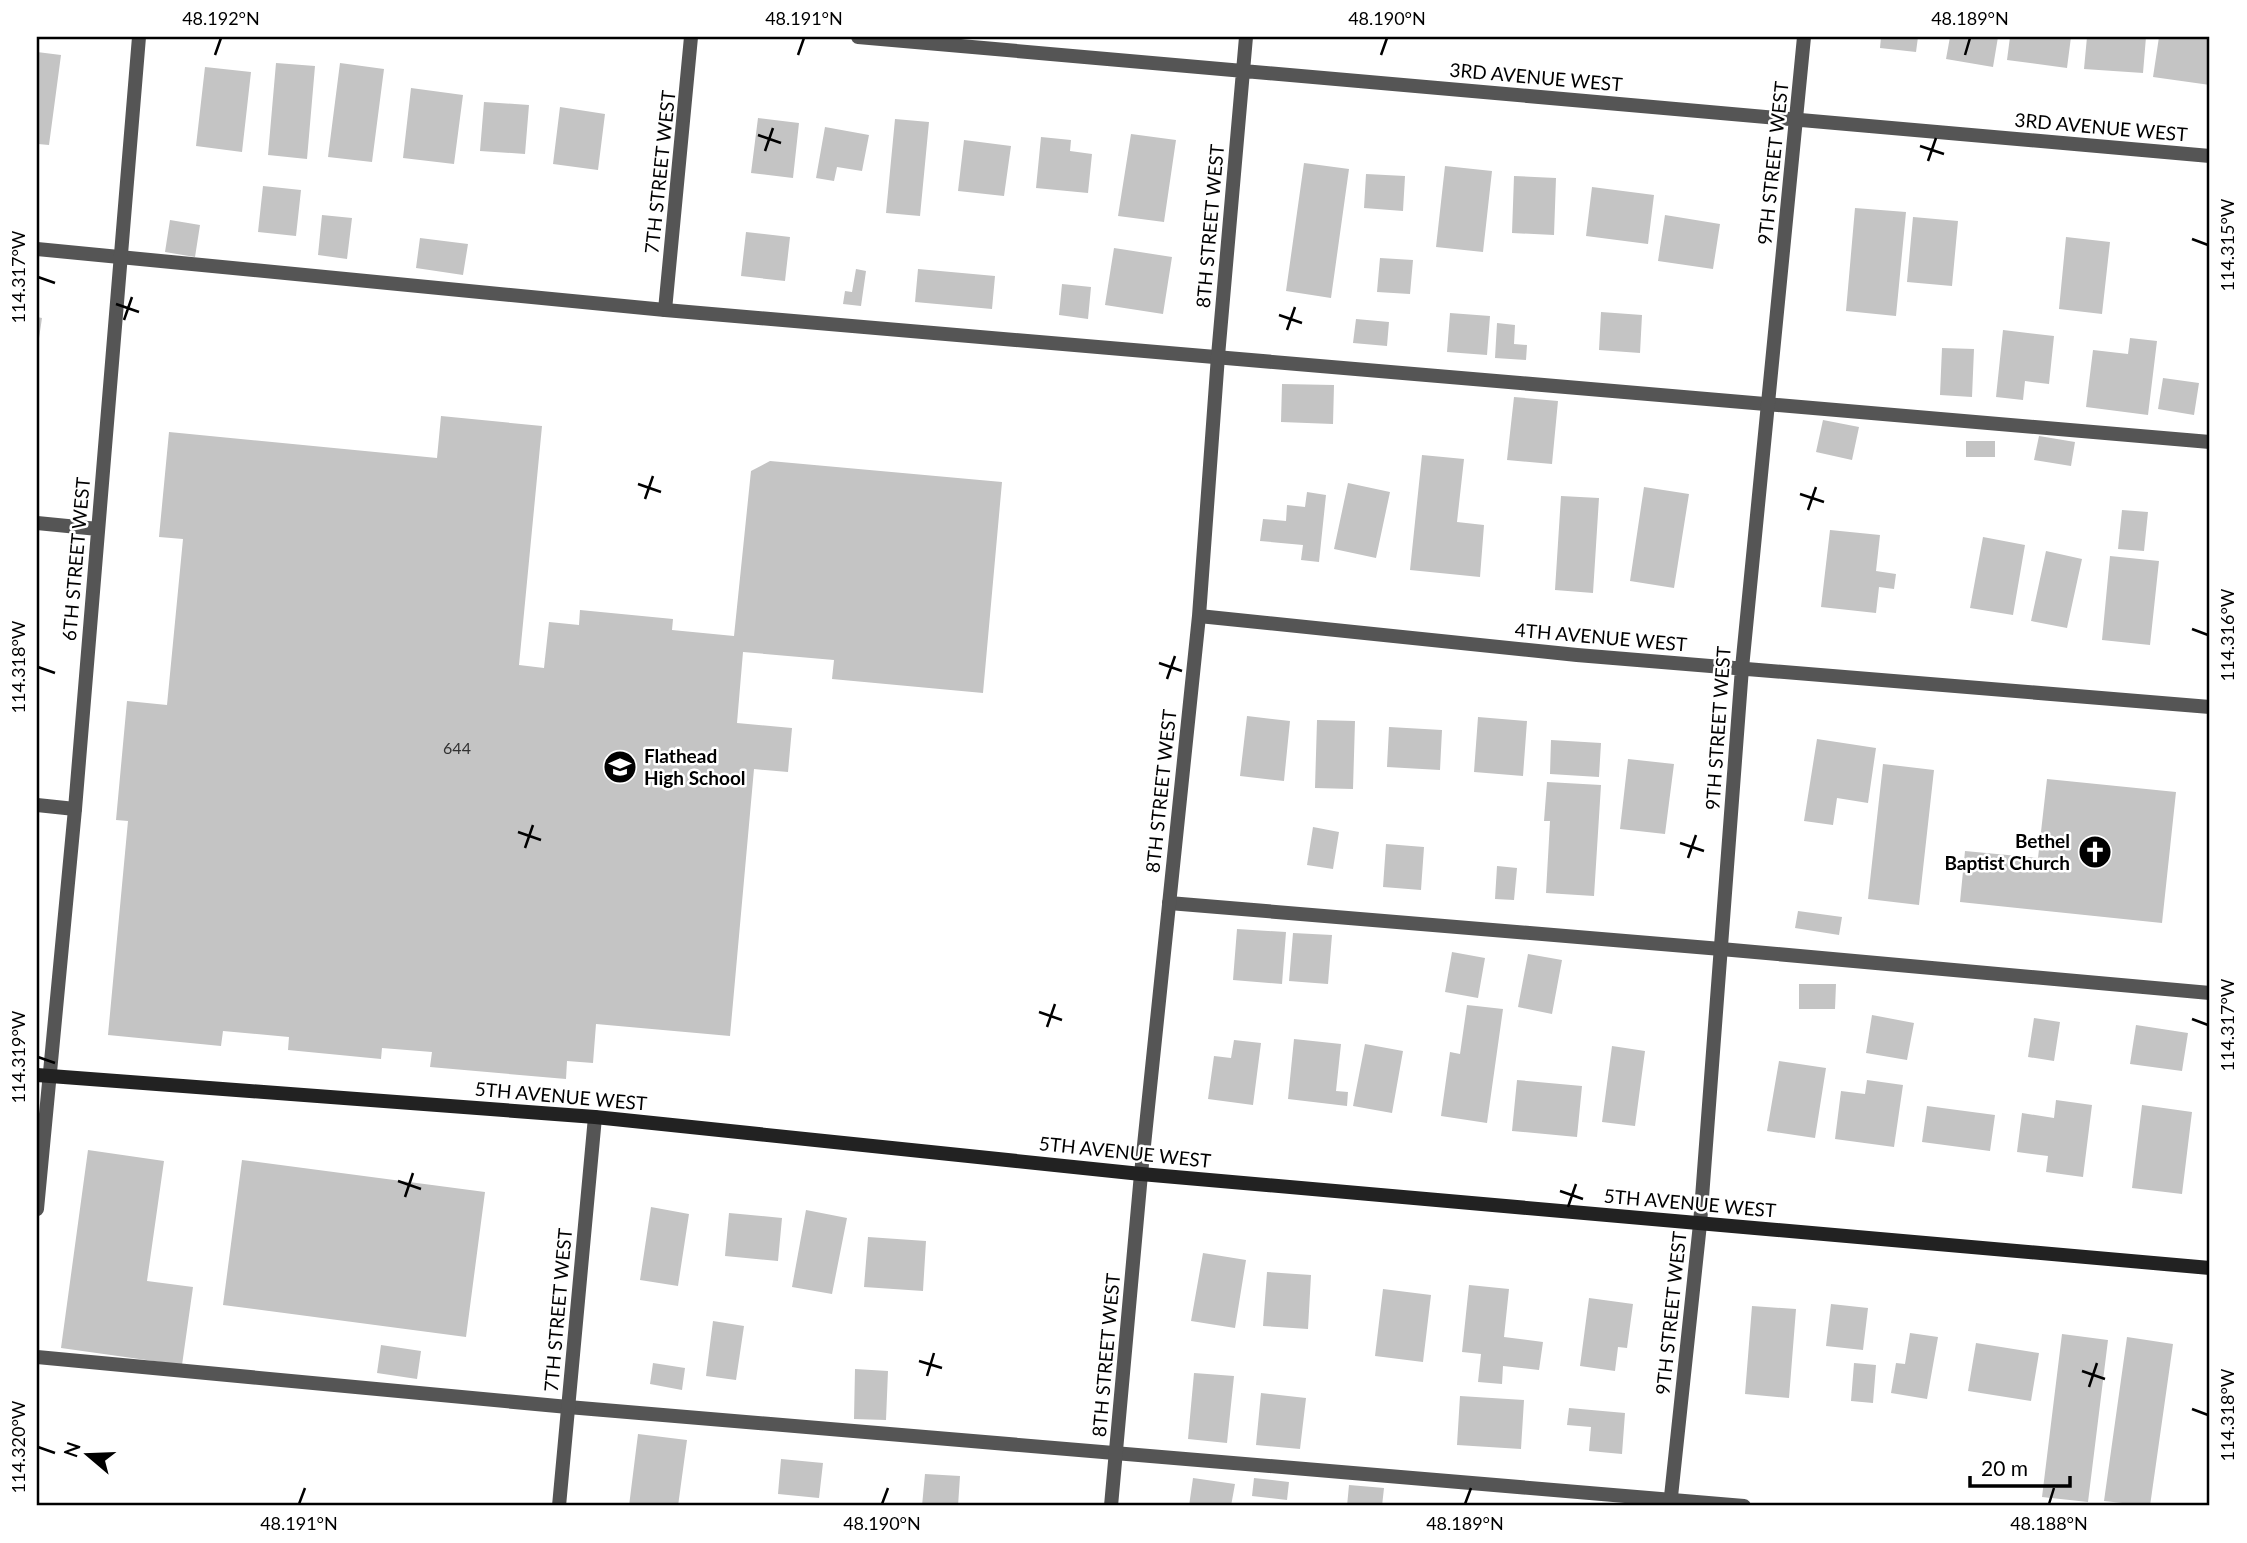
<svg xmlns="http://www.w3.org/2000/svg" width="2247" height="1543" viewBox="0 0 2247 1543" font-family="Lato,sans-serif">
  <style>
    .building { fill: #c4c4c4 }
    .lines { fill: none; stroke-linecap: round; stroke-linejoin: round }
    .lane { stroke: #555; stroke-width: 14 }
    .street { stroke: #555; stroke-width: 14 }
    .secondary { stroke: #222; stroke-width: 14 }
    .ticks { fill: none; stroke: #000; stroke-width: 2.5 }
    .labels { text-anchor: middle; stroke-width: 5; stroke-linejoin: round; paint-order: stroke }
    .number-label { font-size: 16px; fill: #313131 }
    .street-label { font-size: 19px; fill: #000; stroke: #fff }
    .poi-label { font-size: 19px; font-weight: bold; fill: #000; stroke: #fff; text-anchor: start }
    .neatline { fill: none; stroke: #000; stroke-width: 2.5 }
    .ticks-label { font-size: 18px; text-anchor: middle; fill: #000 }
  </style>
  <rect width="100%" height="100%" fill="#fff"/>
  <path class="building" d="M1881,37h37l-2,15 -36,-4z
    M1950,37h48l-5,30 -47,-8z
    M2010,37h61l-4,31 -60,-8z
    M2087,37h59l-3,36 -59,-4z
    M2159,37h51v48l-57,-8z
    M37,52l24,3 -12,90 -11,-1 1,-14 -2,-1z
    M276,63l39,3 -8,93 -39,-4z
    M340,63l44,6 -12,93 -44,-5z
    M205,67l46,5 -9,80 -46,-6z
    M411,88l52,7 -9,69 -51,-6z
    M484,102l45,3 -4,49 -45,-3z
    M560,107l45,7 -7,56 -45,-6z
    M758,118l41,5 -6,55 -42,-5z
    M895,119l34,3 -9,94 -34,-3z
    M825,127l44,8 -7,36 -25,-4 -3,14 -18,-3z
    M1131,134l45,6 -12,82 -46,-6z
    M1041,137l30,3 -1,11 22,3 -4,39 -52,-5z
    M964,140l47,6 -7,50 -46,-5z
    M1304,163l45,6 -18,129 -45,-7z
    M1445,166l47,5 -9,81 -47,-5z
    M1366,174l39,2 -2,35 -39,-3z
    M1514,176l42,2 -2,57 -42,-2z
    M263,186l38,4 -5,46 -38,-4z
    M1592,187l62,8 -6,49 -62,-8z
    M1855,208l51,4 -10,104 -50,-5z
    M322,215l30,3 -5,41 -29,-4z
    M1665,215l55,9 -7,45 -55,-8z
    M1913,217l45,4 -6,65 -45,-4z
    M170,220l30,5 -5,32 -30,-5z
    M746,232l44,5 -5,44 -44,-5z
    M2066,237l44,5 -8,72 -43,-5z
    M420,238l48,6 -5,31 -47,-7z
    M1114,248l58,9 -9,57 -58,-9z
    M1380,258l33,2 -3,34 -33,-2z
    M856,269l10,2 -5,35 -18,-2 2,-13 7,1z
    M918,269l77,7 -3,33 -77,-7z
    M1062,284l29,3 -3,32 -29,-4z
    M1601,312l41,3 -2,38 -41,-3z
    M1450,313l40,3 -3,39 -40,-3z
    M37,317l5,1 -4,27h-1z
    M1356,319l33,3 -2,24 -34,-3z
    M1497,323l18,2 -1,19 13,1 -1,15 -31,-2z
    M2003,330l51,6 -5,48 -24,-3 -2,19 -27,-3z
    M2130,338l27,3 -9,74 -62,-8 7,-57 35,4z
    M1942,348l32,1 -2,48 -32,-2z
    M2163,378l36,5 -5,32 -36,-6z
    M1282,384l52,1 -1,39 -52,-2z
    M1514,397l44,4 -6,63 -45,-4z
    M441,416l101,10 -23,239 25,3 5,-46 30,3 1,-15 93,9 -1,11 62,6 17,-165 19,-10 232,21 -19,211 -151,-14 2,-19 -91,-8 -6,71 55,5 -4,44 -34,-3 -24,267 -134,-12 -3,39 -26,-2 -1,18 -136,-12 2,-15 -50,-4 -1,11 -93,-9 1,-13 -66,-6 -2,15 -113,-11 20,-214 -12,-1 11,-119 40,4 16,-166 -24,-2 10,-105 268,26z
    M1823,420l36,7 -7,33 -36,-8z
    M2039,436l36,6 -4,24 -37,-6z
    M1966,441h29v16h-29z
    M1422,455l42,4 -7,63 27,3 -4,52 -70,-7z
    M1348,483l42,9 -14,66 -42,-9z
    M1644,487l45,7 -15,94 -44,-7z
    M1307,492l19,3 -7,67 -18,-2 2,-15 -43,-4 3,-22 23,2 1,-16 18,2z
    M1561,496l38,2 -6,95 -38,-3z
    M2122,510l26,2 -4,39 -26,-2z
    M1830,530l50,5 -4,36 20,3 -2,15 -15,-2 -3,26 -55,-6z
    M1983,537l42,8 -12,70 -43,-7z
    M2046,551l36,8 -15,69 -36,-7z
    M2110,556l49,5 -9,84 -48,-5z
    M1247,716l43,5 -6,60 -44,-5z
    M1478,717l49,4 -4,55 -49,-4z
    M1317,720l38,1 -2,68 -38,-1z
    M1389,727l53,3 -2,40 -53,-3z
    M1817,739l59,9 -8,55 -31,-5 -4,27 -29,-4z
    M1551,740l50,3 -2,34 -49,-3z
    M1628,759l46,5 -9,70 -45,-5z
    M1883,764l51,6 -15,135 -51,-6z
    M2047,779l129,13 -14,131 -202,-21 5,-51 73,7z
    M1547,782l54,3 -7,111 -48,-3 4,-72h-6z
    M1313,827l26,5 -6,37 -26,-4z
    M1386,844l38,3 -3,43 -38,-3z
    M1497,866l20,2 -3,32 -19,-1z
    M1798,911l44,6 -3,18 -44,-7z
    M1237,929l49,3 -4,52 -49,-4z
    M1293,933l39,2 -4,49 -39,-3z
    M1452,952l33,6 -7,40 -33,-6z
    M1528,954l34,6 -10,54 -34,-7z
    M1799,984h37l-1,25h-36z
    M1467,1005l36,4 -16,114 -46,-7 9,-64 10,2z
    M1872,1015l42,8 -7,37 -41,-7z
    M2034,1018l26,4 -6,39 -26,-4z
    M2136,1025l52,8 -6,38 -52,-7z
    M1294,1039l47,5 -5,47 12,1 -1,14 -59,-7z
    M1234,1040l27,3 -8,62 -45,-6 6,-43 17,2z
    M1365,1044l38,7 -11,62 -39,-7z
    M1612,1046l33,5 -10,75 -33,-4z
    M1779,1061l47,7 -11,70 -48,-7z
    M1517,1080l65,6 -5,51 -65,-6z
    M1867,1080l36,5 -9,62 -59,-8 6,-48 24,3z
    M2056,1100l36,5 -9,72 -37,-5 2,-16 -31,-4 5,-39 32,5z
    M2142,1105l50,7 -10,82 -50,-6z
    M1927,1106l68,9 -5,36 -68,-9z
    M88,1150l76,11 -17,120 46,6 -11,78 -121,-17z
    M242,1160l243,32 -19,145 -243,-32z
    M651,1207l38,7 -11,72 -38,-6z
    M806,1210l41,8 -15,76 -40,-7z
    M729,1213l53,5 -4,43 -53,-5z
    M868,1237l58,4 -3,50 -59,-4z
    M1203,1253l43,7 -11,68 -44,-7z
    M1267,1272l44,3 -3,54 -45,-3z
    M1469,1285l40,4 -5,48 39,5 -4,28 -36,-4 -1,18 -24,-2 3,-28 -19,-2z
    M1383,1289l48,6 -8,67 -48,-6z
    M1589,1298l44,6 -6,44 -9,-1 -3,24 -35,-5z
    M1831,1304l37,4 -5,42 -37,-4z
    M1752,1306l44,3 -7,89 -44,-4z
    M713,1321l31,5 -8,54 -30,-4z
    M1910,1333l28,4 -11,62 -36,-6 5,-30 9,1z
    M2062,1334l46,6 -20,162 -46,-5z
    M2127,1337l46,7 -23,162 -46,-5z
    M1976,1343l63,10 -8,48 -63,-10z
    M381,1345l40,6 -4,28 -40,-6z
    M653,1363l32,5 -3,22 -32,-6z
    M1854,1363l22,2 -3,38 -22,-2z
    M855,1369l33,2 -2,49 -32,-1z
    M1194,1373l40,3 -7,67 -39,-4z
    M1261,1393l45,5 -6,51 -44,-4z
    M1460,1396l64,4 -3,49 -64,-4z
    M1569,1408l56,5 -3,41 -33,-3 2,-24 -24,-2z
    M638,1434l49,6 -9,66h-49z
    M781,1459l42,4 -4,35 -41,-4z
    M925,1474l35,2 -2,30h-36z
    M1193,1478l42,6 -4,22h-42z
    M1254,1478l35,4 -2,18 -35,-4z
    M1349,1485l35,3 -2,18h-35z"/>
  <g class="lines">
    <path class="lane" d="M37,249l628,61 1545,132
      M37,805l38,4
      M1169,903l552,46 489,44
      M37,1357l531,50 1176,99"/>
    <path class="street" d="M858,37l1352,119
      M665,310l26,-273
      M37,523l61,6
      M1199,616l378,39 633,52
      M37,1209l38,-400 64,-772
      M559,1506l36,-389
      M1111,1506l30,-332 58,-558 19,-260 28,-319
      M1670,1506l30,-282 42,-556 62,-631"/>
    <path class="secondary" d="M37,1075l558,42 546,57 1069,94"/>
  </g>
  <path class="ticks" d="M215,55l6,-17M798,55l6,-17M1381,55l6,-17M1965,55l5,-17M758,135l23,8M1920,146l24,8M765,151l8,-23M1928,161l8,-23M2192,239l16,6M38,277l17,6M116,304l23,8M1279,315l23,8M124,320l8,-23M1287,330l8,-23M638,484l23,8M1800,494l24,8M645,499l8,-23M1808,510l8,-23M2192,629l16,6M1159,663l23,8M38,667l17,6M1167,679l8,-23M518,832l23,8M1680,843l24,8M525,848l8,-23M1688,858l8,-23M1039,1012l23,8M2192,1019l16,6M1047,1027l8,-23M38,1057l17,6M398,1181l23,8M1560,1191l23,8M405,1197l8,-24M1568,1207l8,-23M919,1361l23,7M2082,1371l23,8M927,1376l7,-23M2089,1387l8,-24M2192,1409l16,6M38,1447l17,6M299,1504l6,-16M882,1504l6,-16M1465,1504l6,-16M2049,1504l5,-16"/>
  <defs>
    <symbol id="school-disc" viewBox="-11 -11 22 22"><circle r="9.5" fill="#000" stroke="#fff"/><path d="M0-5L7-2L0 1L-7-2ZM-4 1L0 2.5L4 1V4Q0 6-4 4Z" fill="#fff"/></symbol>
    <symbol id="church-disc" viewBox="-11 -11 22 22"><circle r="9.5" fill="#000" stroke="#fff"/><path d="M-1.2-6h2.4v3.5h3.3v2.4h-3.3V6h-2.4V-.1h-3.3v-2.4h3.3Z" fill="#fff"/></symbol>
  </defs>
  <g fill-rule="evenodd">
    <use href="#school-disc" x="601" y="748" width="38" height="38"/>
    <use href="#church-disc" x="2076" y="833" width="38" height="38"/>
  </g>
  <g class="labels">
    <g class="number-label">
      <text x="457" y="754">644</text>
    </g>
    <g class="street-label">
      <text transform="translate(1536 77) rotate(5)" y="7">3RD AVENUE WEST</text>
      <text transform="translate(2101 127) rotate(5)" y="7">3RD AVENUE WEST</text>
      <text transform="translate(1773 163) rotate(-84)" y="7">9TH STREET WEST</text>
      <text transform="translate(660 172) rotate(-84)" y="7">7TH STREET WEST</text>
      <text transform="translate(1210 226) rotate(-85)" y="7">8TH STREET WEST</text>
      <text transform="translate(76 559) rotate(-85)" y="7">6TH STREET WEST</text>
      <text transform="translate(1601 637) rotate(5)" y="7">4TH AVENUE WEST</text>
      <text transform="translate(1718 728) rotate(-86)" y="7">9TH STREET WEST</text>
      <text transform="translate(1161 791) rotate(-84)" y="7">8TH STREET WEST</text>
      <text transform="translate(561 1096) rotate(5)" y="7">5TH AVENUE WEST</text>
      <text transform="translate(1125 1152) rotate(6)" y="7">5TH AVENUE WEST</text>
      <text transform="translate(1690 1203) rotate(5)" y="7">5TH AVENUE WEST</text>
      <text transform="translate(558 1310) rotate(-85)" y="7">7TH STREET WEST</text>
      <text transform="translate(1671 1313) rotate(-84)" y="7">9TH STREET WEST</text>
      <text transform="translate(1106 1355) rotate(-85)" y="7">8TH STREET WEST</text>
    </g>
    <g class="poi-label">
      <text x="644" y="763">Flathead<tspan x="644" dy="22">High School</tspan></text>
      <text x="2070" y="848" text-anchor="end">Bethel<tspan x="2070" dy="22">Baptist Church</tspan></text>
    </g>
  </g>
  <rect width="2247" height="1543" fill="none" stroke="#ffffff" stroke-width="77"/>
  <g transform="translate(88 1455) rotate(289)" stroke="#ffffff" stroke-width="5" paint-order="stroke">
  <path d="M0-5L12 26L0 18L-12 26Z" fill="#000000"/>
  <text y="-10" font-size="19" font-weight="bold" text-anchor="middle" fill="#000000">N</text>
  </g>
  <path d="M1970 1476v10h100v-10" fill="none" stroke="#000000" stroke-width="3.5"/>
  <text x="1981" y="1476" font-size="21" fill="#000000" stroke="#ffffff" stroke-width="5" paint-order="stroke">20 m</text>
  <rect x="38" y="38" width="2170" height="1466" class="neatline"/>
  <g class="ticks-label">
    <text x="221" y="25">48.192°N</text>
    <text x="804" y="25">48.191°N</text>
    <text x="1387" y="25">48.190°N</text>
    <text x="1970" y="25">48.189°N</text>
    <text transform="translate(2228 245) rotate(-90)" y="6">114.315°W</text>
    <text transform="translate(19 277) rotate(-90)" y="6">114.317°W</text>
    <text transform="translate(2228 635) rotate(-90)" y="6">114.316°W</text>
    <text transform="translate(19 667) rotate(-90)" y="6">114.318°W</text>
    <text transform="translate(2228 1025) rotate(-90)" y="6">114.317°W</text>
    <text transform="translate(19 1057) rotate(-90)" y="6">114.319°W</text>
    <text transform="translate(2228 1415) rotate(-90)" y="6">114.318°W</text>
    <text transform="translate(19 1447) rotate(-90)" y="6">114.320°W</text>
    <text x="299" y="1530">48.191°N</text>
    <text x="882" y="1530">48.190°N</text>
    <text x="1465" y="1530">48.189°N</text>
    <text x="2049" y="1530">48.188°N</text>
  </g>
</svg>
